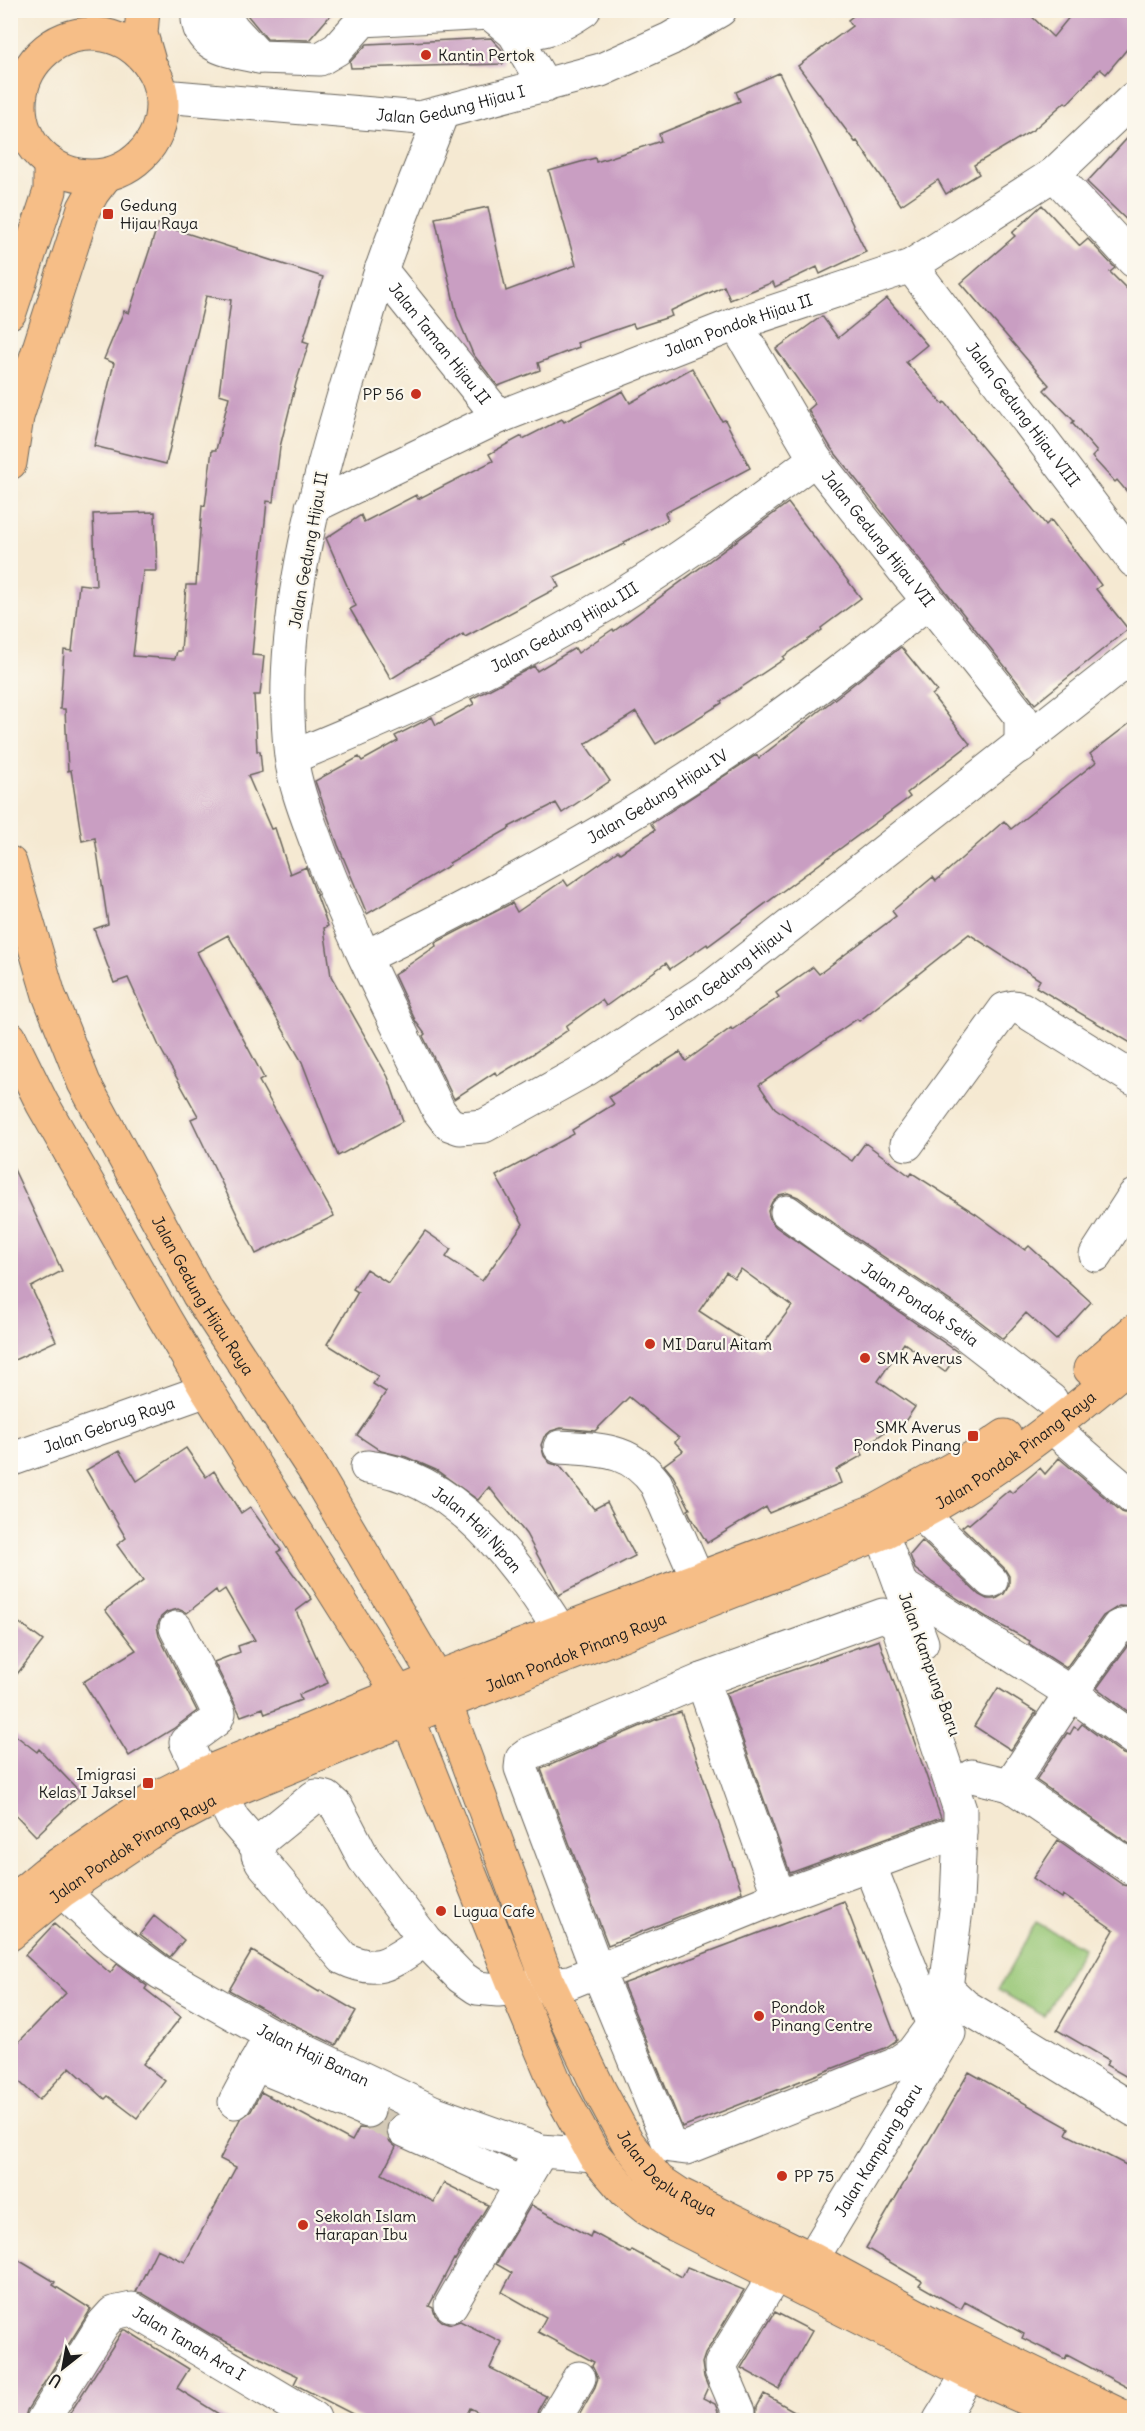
<svg xmlns="http://www.w3.org/2000/svg" width="1145" height="2431" viewBox="0 0 1145 2431" font-family="Delius,sans-serif">
  <style>
    .green { fill: #96c675; stroke: #597148; stroke-width: 1.5 }
    .building { fill: #c99ec2; fill-rule: evenodd }
    .lines { fill: none; stroke-linecap: round; stroke-linejoin: round }
    .minor-tunnel { stroke: #d4cab7; stroke-width: 33; stroke-dasharray: 33 16; stroke-linecap: butt }
    .minor-casing { stroke: #68645c; stroke-width: 35 }
    .major-casing { stroke: #68645c; stroke-width: 35 }
    .minor { stroke: #fff; stroke-width: 33 }
    .major { stroke: #f6be87; stroke-width: 33 }
    .poi-dot { fill: #c8321e; stroke: #fbf7ec; stroke-width: 2 }
    .labels { text-anchor: middle; stroke-width: 4.5; stroke-linejoin: round; paint-order: stroke }
    .poi-label { font-size: 16px; fill: #1c1c1c; stroke: #fbf7ec; text-anchor: start }
    .street-label { font-size: 16px; fill: #1c1c1c; stroke: #fbf7ec }
  </style>
  <rect width="100%" height="100%" fill="#fbf7ec"/>
  <filter id="ink" filterUnits="userSpaceOnUse"><feTurbulence type="fractalNoise" baseFrequency=".0167" numOctaves="2"/><feDisplacementMap in="SourceGraphic" scale="12" xChannelSelector="R" yChannelSelector="G"/><feConvolveMatrix kernelMatrix="1 2 1 2 8 2 1 2 1" color-interpolation-filters="sRGB"/></filter>
  <filter id="wash" filterUnits="userSpaceOnUse"><feTurbulence type="fractalNoise" baseFrequency=".008" numOctaves="4" result="noise"/><feDisplacementMap in="SourceGraphic" scale="24" xChannelSelector="R" yChannelSelector="G"/><feGaussianBlur stdDeviation="1.35" result="paint"/><feColorMatrix in="noise" values="0 0 0 0 0 0 0 0 0 0 0 0 0 0 0 0 0 1.4 0 .05"/><feComposite in="paint" operator="in"/></filter>
  <g filter="url(#wash)">
    <rect width="100%" height="100%" fill="#f5e9d2"/>
    <path class="green" d="M1036,1922l47,26 -39,68 -46,-26z"/>
    <g id="blocks">
      <path class="building" d="M243,10h92l-26,30 -42,-1z
        M861,10h164l28,27 22,-27h59v31l-28,33 -6,-5 -33,35 -2,-2 -32,28 -59,35 5,9 -33,20 -8,-14 -37,25 -44,-64 -2,1 -57,-76 54,-40 -4,-6z
        M491,38l12,13v13l-152,4 -1,-6 17,-18z
        M779,73l87,179 -46,22 -3,-7 -42,20 -2,-5 -43,18 -6,-14 -54,25 2,5 -37,12 -2,-4 -56,19 2,4 -41,16 2,7 -42,16 -25,-32 -16,-38 -22,-98 53,-11 18,84 70,-26 -27,-94 46,-13 1,4 65,-21 -2,-7 81,-33 -4,-9z
        M1134,131v96l-47,-45z
        M1042,205l38,41 8,-7 27,29 -5,4 24,24v204l-17,-20 -2,2 -23,-25 5,-5 -25,-29 2,-2 -30,-31 5,-5 -88,-102 54,-47 -3,-3z
        M158,224l165,53 -20,64 6,2 -13,40 -16,64 -7,55 -6,-1 -15,154 12,1 -4,39h-6l3,56h3l2,21 -14,4 23,53 4,-1 15,46 16,-7 22,59 -4,2 7,48 57,101 15,44 -65,35 -36,-94 -74,-127 -31,17 67,126 -5,3 75,135 -78,38 -65,-135 7,-3 -39,-70 -31,-68 -14,5 -20,-54 14,-5 -13,-86 -13,3 -11,-71 -3,1 -3,-62h-5l4,-59 8,1 7,-67 17,2 -3,-72 62,-2 2,59h-14l-10,85 42,3 2,-8h4l5,-66h10l6,-80 3,1 7,-56h4l13,-53 -10,-3 12,-94 -25,-4 -40,168 -72,-18 20,-83 -10,-4 20,-48 5,2z
        M887,298l40,47 -21,17 37,42 2,-2 101,123 5,-5 50,65 -5,4 32,40 -93,75 -204,-256 -23,-38 7,-6 -39,-55 46,-33 16,22z
        M692,368l30,53 3,-1 25,48 -85,45 3,7 -44,22 1,2 -71,33 5,10 -94,50 -2,-3 -72,45 -41,-70 6,-3 -30,-68 35,-23 3,7 52,-27 2,4 75,-38 -4,-7 33,-18 1,3 39,-20 2,3 59,-31 7,12z
        M788,503l73,95 -40,30 1,2 -39,27 1,2 -63,42 1,2 -66,41 -20,-32 -51,32 25,37 -48,32 -6,-10 -47,24 1,1 -61,35 1,2 -83,49 -29,-69 -23,-64 44,-24 3,4 36,-20 -3,-5 37,-19 4,8 38,-21 -3,-5 63,-33 3,5 38,-23 3,5 35,-24 1,2z
        M901,647l36,44 -5,4 38,49 -63,49 3,4 -202,149 -1,-2 -37,25 -4,-6 -60,43 -4,-6 -36,26 2,4 -37,25 -34,21 -2,-4 -41,27 -31,-63 2,-2 -9,-12 -22,-47 42,-29 -1,-3 77,-40 5,9 47,-32 4,6 50,-35 2,2 35,-23 -4,-6 9,-6 96,-63 3,3z
        M1134,720v325l-98,-58 4,-7 -71,-46 -110,87 -2,-2 -98,66 16,23 77,53 13,-18 45,33 2,-3 64,41 49,36 4,-4 62,56 -35,38 -30,-27 -23,26 -30,-23 -124,-82 -51,-37 -10,-4 -9,2 -7,7 -4,9 2,9 6,7 183,126 -14,19 -41,-29 -26,38 37,26 -16,23 -6,-4 -33,24 3,5 -27,15 5,13 -72,30 -3,-6 -59,36 -17,-28 -2,-5 2,-1 -17,-33 -9,-11 19,-14 -8,-9 4,-4 -50,-41 -34,34 -34,-3 -10,3 -7,6 -3,8 3,11 6,7 10,3 34,43 13,-7 28,54 -76,39 -33,-61 -37,-47 -11,13 -42,-30 -30,-13 -25,-6 -24,-16 29,-43 -13,-8 5,-8 -51,-32 31,-52 -5,-3 13,-20 22,14 37,-52 26,18 -5,8 36,24 41,-57 -27,-48 78,-42 -2,-4 42,-26 -5,-7 71,-45 6,9 45,-33 1,2 47,-33 -3,-4 37,-26 6,7 77,-58 -4,-5 41,-34 3,4 68,-60 7,8 85,-67 -6,-8zM741,1269l51,37 -33,44 -60,-39 27,-39 8,6z
        M10,1161l52,110 -31,16 25,54 -46,21z
        M186,1448l20,29 8,-6 27,42 9,-6 31,43 -4,2 35,47 -16,12 32,72 -29,12 2,5 -36,14 -2,-6 -22,8 -27,-54 26,-10 -2,-6 17,-6 -30,-51 -7,5 -2,-4 -29,23 -9,-4 -11,3 -6,5 -4,9 2,10 38,75 -24,18 -44,27 -46,-74 53,-32 -31,-40 38,-29 -26,-36 9,-7 -40,-68 33,-19 18,30z
        M1059,1458l63,54 12,4v91l-15,-1 -16,10 -37,52 -37,-24 1,-3 -39,-21 -58,-37 -18,-14 -5,-14 12,-14 57,54 8,4h9l8,-5 5,-9v-9l-5,-8 -42,-41 5,-4 2,1 40,-34 3,3 28,-25 5,6z
        M10,1616l33,25 -33,42z
        M879,1640l62,178 -151,55 -64,-180z
        M1128,1645h6v71l-37,-28z
        M998,1688l38,24 -25,38 -37,-24z
        M681,1712l61,180 -134,53 -67,-176 114,-49z
        M1082,1724l41,30 11,3v90l-98,-67 31,-47 3,1 4,-7 4,2z
        M10,1731l27,21 2,-3 42,44 -45,43 -26,-27z
        M1058,1840l65,45 11,2v194l-28,-16 3,-5 -52,-30 57,-100 -51,-35 -1,3 -29,-20z
        M844,1901l53,139 -12,8 -203,79 -59,-143z
        M154,1916l30,24 -14,17 -30,-23z
        M54,1924l56,49 7,-9 30,22 -2,3 36,28 -38,47 22,17 -28,37 -29,-22 -3,3 -35,-32 -31,33 -29,-27v-22l56,-58 -41,-38z
        M252,1951l67,41 1,-2 36,21 -20,34 -56,-27 -51,-28z
        M969,2072l100,56 -3,6 68,35v222l-67,-36 -2,4 -43,-21 2,-4 -59,-32 -4,7 -42,-24 3,-4 -56,-33z
        M261,2092l91,49 7,-13 12,1 12,-7 4,2 -2,8 3,8 8,7 -14,27 52,28 10,-19 44,22 -33,55 -1,-1 -25,47 4,2 2,7 7,6 9,3 9,-3 42,21 -12,26 56,28 -8,14 -3,11h-40l-25,-13 -6,13h-98l-72,-37 4,-8 -88,-42 -68,-41 -6,-1 21,-43 28,13 51,-95 -16,-8 20,-40 11,-8z
        M531,2205l59,32 2,-5 38,21 2,-3 50,27 5,-10 57,23 -39,64 -3,9 2,14 4,10 -5,11 12,6 3,7 -2,10h-140l19,-34 3,-9 -6,-12 2,-4 -56,-30 8,-15 -44,-25 10,-19 -16,-9z
        M10,2255l45,27 -2,3 38,24 -64,101 -3,11h-14z
        M775,2312l37,19 -33,58 -38,-21z
        M123,2330h3l63,39 -12,19 53,33h-165z
        M764,2394l48,27h-56l1,-14z"/>
    </g>
  </g>
  <g filter="url(#ink)">
    <use href="#blocks" fill-opacity="0" stroke="#68645c" stroke-width="1.5"/>
    <g class="lines">
      <path class="minor-tunnel" d="M368,2111l36,19"/>
      <defs>
        <g id="minor">
          <path d="M198,10c-3,39 32,40 61,47"/>
          <path d="M221,10l12,19 26,28 61,2 17,-10 26,-29 127,-7"/>
          <path d="M486,10l28,23 31,53"/>
          <path d="M514,33c30,0 45,-6 70,-23"/>
          <path id="s1" d="M163,96l257,22 181,-48 69,-31 50,-29"/>
          <path id="s2" d="M442,113c-20,53 -43,105 -61,158 -14,42 -25,84 -38,127 -33,111 -66,241 -52,358 4,33 18,65 29,96 34,89 78,174 119,259l10,13 11,4 24,-2 103,-57 126,-83 421,-331"/>
          <path d="M1054,174l80,87"/>
          <path id="s3" d="M911,266l223,295"/>
          <path id="s4" d="M381,270l118,147"/>
          <path id="s5" d="M736,324l79,135 206,258v29"/>
          <path id="s6" d="M312,507l187,-90 237,-93 175,-58 143,-92 80,-76"/>
          <path id="s7" d="M292,757c107,-43 211,-91 310,-150 75,-44 144,-96 213,-148"/>
          <path id="s8" d="M365,957c134,-65 264,-136 386,-221 61,-42 119,-88 177,-134"/>
          <path d="M907,1144l98,-135 9,-2 8,2 112,70"/>
          <path id="s9" d="M787,1212l51,37 125,83 88,68"/>
          <path d="M1096,1255l38,-59"/>
          <path d="M1053,1428l81,70"/>
          <path d="M560,1447c41,3 70,1 96,37l42,96"/>
          <path id="s10" d="M10,1460l197,-70"/>
          <path id="s11" d="M367,1467c87,9 151,96 193,164"/>
          <path d="M874,1512l48,131"/>
          <path d="M922,1515l69,66"/>
          <path d="M901,1585l170,108 63,46"/>
          <path d="M883,1615l14,8 63,187v21l-3,71 -11,86 -5,20 -8,17 -21,28 -18,12 -208,83 -16,-2 -72,-174 -77,-204 1,-9 8,-6 172,-73z"/>
          <path d="M176,1628l43,85 -3,7 -30,22 15,33"/>
          <path d="M702,1680l77,217"/>
          <path d="M972,1776l38,9 61,-92 47,-66 8,-3 8,3"/>
          <path d="M1010,1785l124,84"/>
          <path d="M221,1795l12,24 25,29"/>
          <path d="M869,1864l64,161"/>
          <path id="s12" d="M62,1891l52,48 47,34 110,62 162,77 108,39 53,4"/>
          <path d="M425,1940c-32,20 -44,37 -82,18l-81,-96 -4,-7 2,-14 53,-43 3,-2 11,2 10,9 27,52 61,81 36,37 16,11 21,2 72,-8 209,-85 181,-66"/>
          <path d="M946,1988l19,18 169,104"/>
          <path d="M255,2064l113,47"/>
          <path d="M235,2102l31,-58"/>
          <path d="M404,2130l119,54"/>
          <path d="M451,2305l90,-154"/>
          <path id="s13" d="M43,2420l60,-96 10,-11 19,-4 182,109"/>
          <path d="M554,2420l25,-42"/>
          <path id="s14" d="M735,2420l4,-8 -18,-42v-6l53,-87 38,-18 137,-226"/>
          <path d="M940,2420l29,-47"/>
        </g>
        <g id="major">
          <path d="M143,10l-2,24 9,31"/>
          <circle cx="91" cy="105" r="71"/>
          <path d="M10,312l40,-121v-28"/>
          <path d="M10,463l7,-46 67,-209 9,-16 13,-17"/>
          <path id="s15" d="M10,863l39,132 35,88 114,211 114,173 124,211 113,306 51,107 28,52 30,37 21,14 133,65 122,66 196,95"/>
          <path d="M10,1038l32,65 123,216 42,71 191,303 117,294 43,102 36,66 31,36 21,17 30,17 293,148 106,47"/>
          <path d="M1090,1369l44,-38"/>
          <path d="M10,1903l36,-30 108,-74 47,-24 235,-97 438,-166 100,-55 31,-21"/>
          <path id="s16" d="M10,1934l52,-43 85,-57 74,-39 224,-92 437,-170c98,-46 170,-104 252,-172"/>
        </g>
      </defs>
      <use href="#minor" class="minor-casing"/>
      <use href="#major" class="major-casing"/>
      <use href="#minor" class="minor"/>
      <use href="#major" class="major"/>
    </g>
  </g>
  <g class="poi-dot">
    <circle cx="426" cy="55" r="6"/>
    <rect x="102" y="208" width="12" height="12" rx="3"/>
    <circle cx="416" cy="394" r="6"/>
    <circle cx="650" cy="1344" r="6"/>
    <circle cx="865" cy="1358" r="6"/>
    <rect x="967" y="1430" width="12" height="12" rx="3"/>
    <rect x="142" y="1777" width="12" height="12" rx="3"/>
    <circle cx="441" cy="1911" r="6"/>
    <circle cx="759" cy="2016" r="6"/>
    <circle cx="782" cy="2176" r="6"/>
    <circle cx="303" cy="2225" r="6"/>
  </g>
  <g class="labels">
    <g class="poi-label">
      <text x="438" y="61">Kantin Pertok</text>
      <text x="120" y="211">Gedung<tspan x="120" dy="18">Hijau Raya</tspan></text>
      <text x="404" y="400" text-anchor="end">PP 56</text>
      <text x="662" y="1350">MI Darul Aitam</text>
      <text x="877" y="1364">SMK Averus</text>
      <text x="961" y="1433" text-anchor="end">SMK Averus<tspan x="961" dy="18">Pondok Pinang</tspan></text>
      <text x="136" y="1780" text-anchor="end">Imigrasi<tspan x="136" dy="18">Kelas I Jaksel</tspan></text>
      <text x="453" y="1917">Lugua Cafe</text>
      <text x="771" y="2013">Pondok<tspan x="771" dy="18">Pinang Centre</tspan></text>
      <text x="794" y="2182">PP 75</text>
      <text x="315" y="2222">Sekolah Islam<tspan x="315" dy="18">Harapan Ibu</tspan></text>
    </g>
    <g class="street-label">
      <text dy="6" stroke="none"><textPath href="#s1" startOffset="290">Jalan Gedung Hijau I</textPath></text>
      <text dy="6" stroke="none"><textPath href="#s6" startOffset="464">Jalan Pondok Hijau II</textPath></text>
      <text dy="6" stroke="none"><textPath href="#s4" startOffset="94">Jalan Taman Hijau II</textPath></text>
      <text dy="6" stroke="none"><textPath href="#s3" startOffset="186">Jalan Gedung Hijau VIII</textPath></text>
      <text dy="6" stroke="none"><textPath href="#s5" startOffset="258">Jalan Gedung Hijau VII</textPath></text>
      <text transform="translate(308 550) rotate(-80)" y="6">Jalan Gedung Hijau II</text>
      <text dy="6" stroke="none"><textPath href="#s7" startOffset="302">Jalan Gedung Hijau III</textPath></text>
      <text dy="6" stroke="none"><textPath href="#s8" startOffset="334">Jalan Gedung Hijau IV</textPath></text>
      <text dy="6" stroke="none"><textPath href="#s2" startOffset="1395">Jalan Gedung Hijau V</textPath></text>
      <text dy="6" stroke="none"><textPath href="#s15" startOffset="476">Jalan Gedung Hijau Raya</textPath></text>
      <text dy="6" stroke="none"><textPath href="#s9" startOffset="162">Jalan Pondok Setia</textPath></text>
      <text dy="6" stroke="none"><textPath href="#s10" startOffset="105">Jalan Gebrug Raya</textPath></text>
      <text dy="6" stroke="none"><textPath href="#s16" startOffset="1122">Jalan Pondok Pinang Raya</textPath></text>
      <text dy="6" stroke="none"><textPath href="#s11" startOffset="130">Jalan Haji Nipan</textPath></text>
      <text dy="6" stroke="none"><textPath href="#s16" startOffset="636">Jalan Pondok Pinang Raya</textPath></text>
      <text transform="translate(930 1664) rotate(70)" y="6">Jalan Kampung Baru</text>
      <text dy="6" stroke="none"><textPath href="#s16" startOffset="150">Jalan Pondok Pinang Raya</textPath></text>
      <text dy="6" stroke="none"><textPath href="#s12" startOffset="302">Jalan Haji Banan</textPath></text>
      <text dy="6" stroke="none"><textPath href="#s14" startOffset="332">Jalan Kampung Baru</textPath></text>
      <text dy="6" stroke="none"><textPath href="#s15" startOffset="1478">Jalan Deplu Raya</textPath></text>
      <text dy="6" stroke="none"><textPath href="#s13" startOffset="214">Jalan Tanah Ara I</textPath></text>
    </g>
  </g>
  <rect width="1145" height="2431" fill="none" stroke="#fbf7ec" stroke-width="36"/>
  <g transform="translate(63 2368) rotate(211)" stroke="#fbf7ec" stroke-width="4.5" paint-order="stroke">
  <path d="M0-4.5L10 22L0 15L-10 22Z" fill="#1c1c1c"/>
  <text y="-9" font-size="16" font-weight="bold" text-anchor="middle" fill="#1c1c1c">U</text>
  </g>
</svg>
